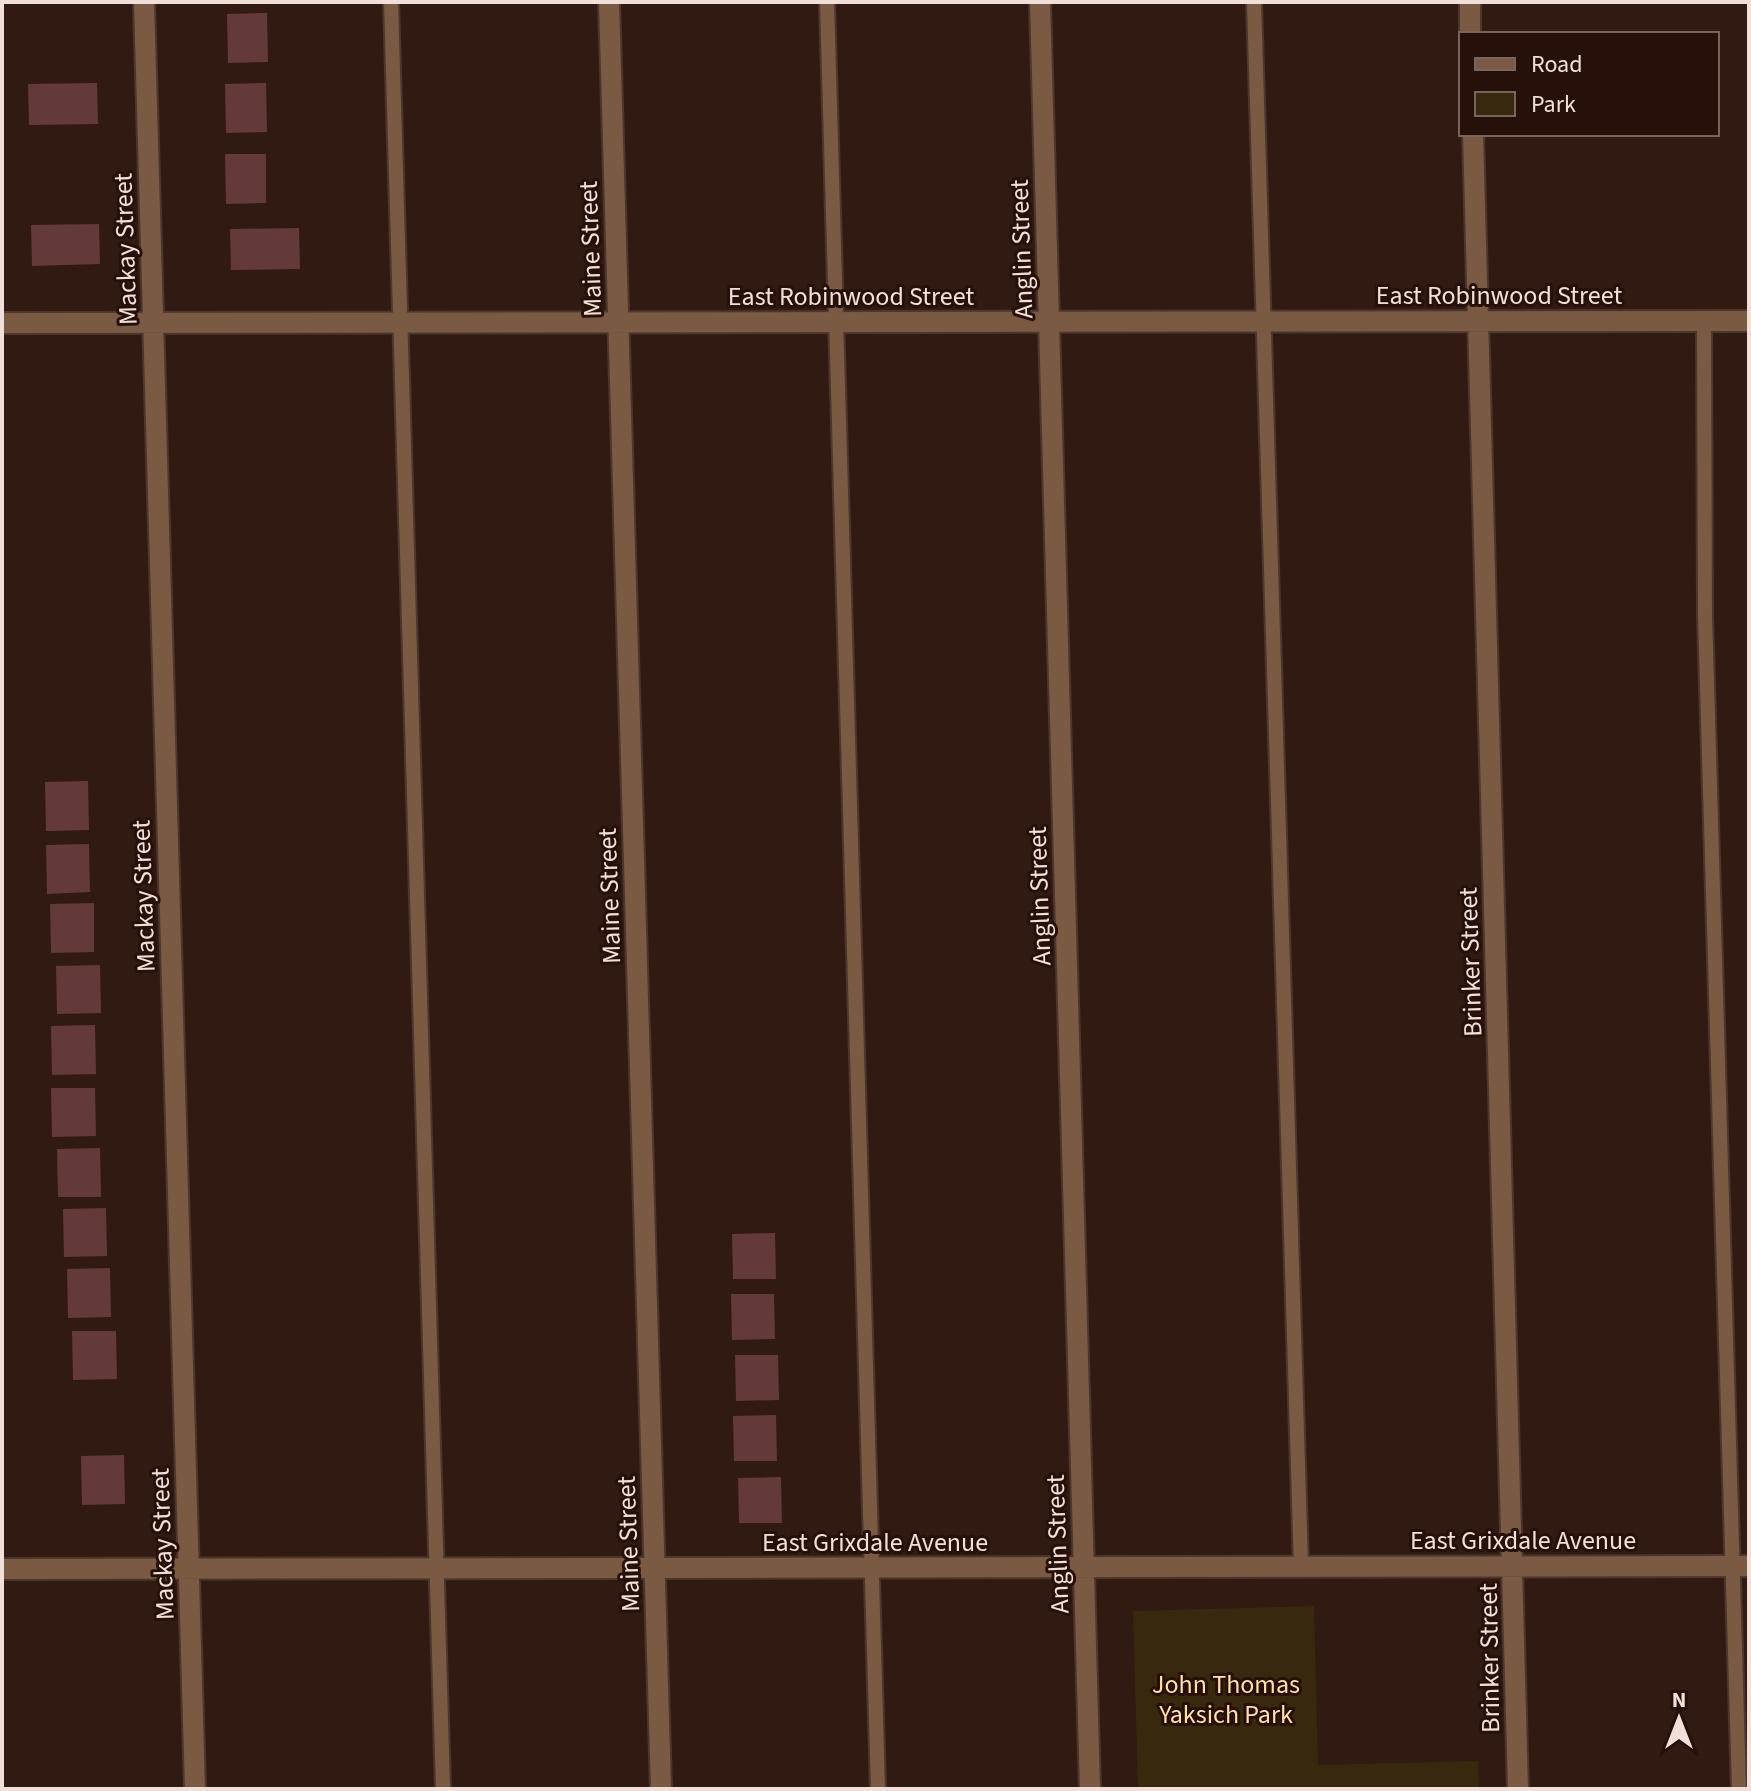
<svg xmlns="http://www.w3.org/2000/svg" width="1751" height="1791" viewBox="0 0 1751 1791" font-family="'Source Sans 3',sans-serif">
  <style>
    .green { fill: #38280d }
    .building { fill: #64393a }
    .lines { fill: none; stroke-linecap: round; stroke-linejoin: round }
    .lane-casing { stroke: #4c362e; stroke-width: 18 }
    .street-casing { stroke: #4c362e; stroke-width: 24 }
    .lane { stroke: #7a5a43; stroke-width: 14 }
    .street { stroke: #7a5a43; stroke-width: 20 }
    .labels { text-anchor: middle; stroke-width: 6; stroke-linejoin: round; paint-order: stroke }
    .street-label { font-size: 26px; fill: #f1e0da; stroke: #271009 }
    .park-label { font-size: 26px; fill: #ffdfae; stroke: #271009 }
  </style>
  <rect width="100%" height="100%" fill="#311a12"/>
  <path class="green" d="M1314,1606l4,159 160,-4 1,28h-341l-5,-178z"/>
  <path class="building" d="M267,13l1,49 -40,1 -1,-49z
    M97,83l1,41 -69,1 -1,-41z
    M266,83l1,49 -41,1 -1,-49z
    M225,154h41v49l-40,1z
    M99,224l1,40 -68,2 -1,-41z
    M299,228l1,41 -69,1 -1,-41z
    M88,781l1,49 -43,1 -1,-49z
    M89,844l1,48 -43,2 -1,-49z
    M94,903v49l-43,1 -1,-49z
    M100,965l1,48 -44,1 -1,-48z
    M95,1025l1,49 -44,1 -1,-49z
    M51,1088h44l1,48 -44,1z
    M100,1148l1,49h-43l-1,-48z
    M106,1208l1,48 -43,1 -1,-48z
    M775,1233l1,46h-43l-1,-45z
    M110,1268l1,49 -43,1 -1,-49z
    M731,1294h43l1,45 -43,1z
    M72,1331h44l1,48 -44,1z
    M735,1355h43l1,45 -43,1z
    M776,1415l1,46h-43l-1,-45z
    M124,1455l1,49 -43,1 -1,-49z
    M781,1477l1,46h-43l-1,-45z"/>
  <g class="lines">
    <defs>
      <path id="lane" d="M391,2l52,1787
        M827,2l51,1787
        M1254,2l47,1565
        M1704,321l1,294 34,1174"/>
      <path id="street" d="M144,2l51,1787
        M609,2l52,1787
        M1040,2l50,1787
        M1470,2v32
        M1473,134l45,1655
        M2,323l1747,-2
        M2,1569l1747,-3"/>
    </defs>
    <use href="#lane" class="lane-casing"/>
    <use href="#street" class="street-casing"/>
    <use href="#lane" class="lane"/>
    <use href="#street" class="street"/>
  </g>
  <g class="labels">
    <g class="street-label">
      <text transform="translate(125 249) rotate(-92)" y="9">Mackay Street</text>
      <text transform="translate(590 249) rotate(-92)" y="9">Maine Street</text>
      <text transform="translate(1021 249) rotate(-92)" y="9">Anglin Street</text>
      <text x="1499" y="304">East Robinwood Street</text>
      <text x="851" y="305">East Robinwood Street</text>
      <text transform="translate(143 896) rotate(-92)" y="9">Mackay Street</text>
      <text transform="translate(609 896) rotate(-92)" y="9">Maine Street</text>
      <text transform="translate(1039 896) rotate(-92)" y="9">Anglin Street</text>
      <text transform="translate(1470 962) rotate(-92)" y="9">Brinker Street</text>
      <text x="1523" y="1549">East Grixdale Avenue</text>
      <text x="875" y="1551">East Grixdale Avenue</text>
      <text transform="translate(162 1544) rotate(-92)" y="9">Mackay Street</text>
      <text transform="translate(628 1544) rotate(-92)" y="9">Maine Street</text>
      <text transform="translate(1057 1544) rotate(-92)" y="9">Anglin Street</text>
      <text transform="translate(1489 1658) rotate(-91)" y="9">Brinker Street</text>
    </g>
    <g class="park-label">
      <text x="1226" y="1693">John Thomas<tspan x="1226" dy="30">Yaksich Park</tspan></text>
    </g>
  </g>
  <rect width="1751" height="1791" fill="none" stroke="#f1e0da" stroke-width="8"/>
  <rect x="1459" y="32" width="260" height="104" fill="#271009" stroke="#78635d" stroke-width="2"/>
  <rect x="1475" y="58" width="40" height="12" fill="#7a5a43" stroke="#78635d" stroke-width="2"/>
  <text x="1531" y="72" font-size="24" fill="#f1e0da">Road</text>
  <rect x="1475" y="92" width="40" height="24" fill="#38280d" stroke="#78635d" stroke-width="2"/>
  <text x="1531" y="112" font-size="24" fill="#f1e0da">Park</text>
  <g transform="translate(1679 1719)" stroke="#271009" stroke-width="6" paint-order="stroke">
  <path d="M0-6L14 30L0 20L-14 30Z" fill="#f1e0da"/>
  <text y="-12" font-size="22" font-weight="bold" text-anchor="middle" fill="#f1e0da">N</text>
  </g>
</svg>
